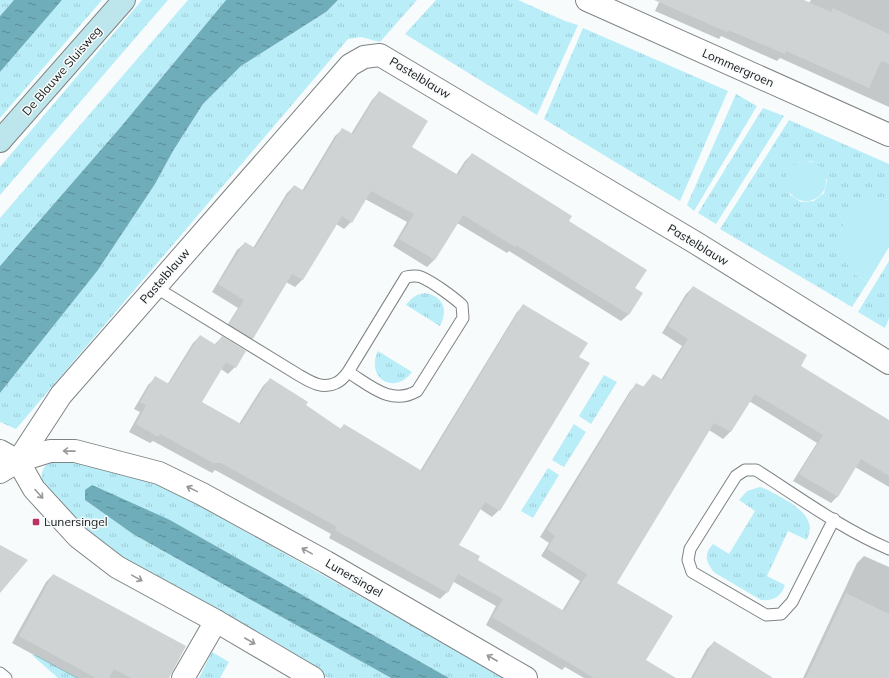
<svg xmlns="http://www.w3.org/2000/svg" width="889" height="678" viewBox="0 0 889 678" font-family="Mulish,sans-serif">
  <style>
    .grass { fill: url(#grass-tufts); fill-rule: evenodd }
    .park { fill: #b9edf8 }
    .water { fill: url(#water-ripples) }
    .shadow { fill: #0003 }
    .building { fill: #cfd3d4 }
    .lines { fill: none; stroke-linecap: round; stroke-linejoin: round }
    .service-casing { stroke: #7f8383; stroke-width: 13 }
    .minor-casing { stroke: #7f8383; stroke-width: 24 }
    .tertiary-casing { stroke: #7f8383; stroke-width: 24 }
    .secondary-casing { stroke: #7f8383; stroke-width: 24 }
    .service { stroke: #fff; stroke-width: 11 }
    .minor { stroke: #fff; stroke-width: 22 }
    .tertiary { stroke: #fff; stroke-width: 22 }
    .secondary { stroke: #bde6ec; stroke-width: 22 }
    .oneway { stroke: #979898 }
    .poi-dot { fill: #bd3167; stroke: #f7fbfc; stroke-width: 1.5 }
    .labels { text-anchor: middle; stroke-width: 3; stroke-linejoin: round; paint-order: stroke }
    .street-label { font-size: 12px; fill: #181919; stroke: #f7fbfc }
    .poi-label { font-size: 12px; fill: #181919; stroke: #f7fbfc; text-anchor: start }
  </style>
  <defs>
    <pattern id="grass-tufts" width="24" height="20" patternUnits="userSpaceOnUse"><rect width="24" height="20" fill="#b9edf8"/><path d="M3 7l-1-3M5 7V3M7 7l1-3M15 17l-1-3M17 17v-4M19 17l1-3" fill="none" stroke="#9ecbd4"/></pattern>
    <pattern id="water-ripples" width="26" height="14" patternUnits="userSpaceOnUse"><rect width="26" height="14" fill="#6fadba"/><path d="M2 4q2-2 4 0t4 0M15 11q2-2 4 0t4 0" fill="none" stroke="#5a8c96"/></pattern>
  </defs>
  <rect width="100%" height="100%" fill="#f7fbfc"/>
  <path class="grass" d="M0,0h14l-14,16z
    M62,0h40l-102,118v-46z
    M142,0h26l-168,195v-28z
    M188,0h38l-107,129 -119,137v-48z
    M338,0h79l-37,42 -19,-5 -13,2 -332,390 -16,-7v-29l98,-123 57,-86 18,-33 30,-47 38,-38 85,-54z
    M436,0h82l47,21 13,4 -41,90 -132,-81z
    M583,28l145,63 -48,110 -136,-82z
    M736,94l21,12 -63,105 -7,-6z
    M763,108l21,8 -68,108 -18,-11z
    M789,120l100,44v36l-4,-1 -35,15 -5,6 -5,14 14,40 14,8 -16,25 -132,-78zM812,161l15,19 -3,13 -10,8 -13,1 -11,-7 -1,-25 10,-8z
    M889,261v57l-4,10 -27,-16z
    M426,293c18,4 22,17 14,33l-34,-21c6,-8 10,-11 20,-12z
    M378,351l34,21c-18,24 -47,6 -34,-21z
    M604,375l13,7 -26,42 -12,-8z
    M574,424l12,8 -22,35 -12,-7z
    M66,457l83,23 37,18 319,180h-56l-279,-158 -85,-20 48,34 258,144h-63l-117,-66 -115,-70 -53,-56c-5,-20 5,-25 23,-29z
    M548,468l11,7 -26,43 -12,-7z
    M760,487l6,2c14,8 43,20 44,39 0,3 -2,8 -3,12l-19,-9 -21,45 18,9c-4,12 -12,16 -24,15l-46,-27c-9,-10 -12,-19 -2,-29l16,10 26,-43 -16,-11 8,-9z
    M212,652l17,10 -9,16h-21z
    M32,655h4l42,23h-20z"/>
  <path class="park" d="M786 181a20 20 0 1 1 40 0a20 20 0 1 1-40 0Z
    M885,199l4,1v47l-21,35 -14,-8 -12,-17 -2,-23 5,-14 5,-6 9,-8 10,-5z"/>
  <path class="water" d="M14,0h48l-62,72v-56z
    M226,0h112l-12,12 -85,54 -38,38 -30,47 -18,33 -57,86 -98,123v-127l119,-137z
    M92,485l78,35 279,158h-58l-258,-144 -48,-34v-10z"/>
  <path class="shadow" d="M660,0h141l8,3 2,-3h78v107l-109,-49 -3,3 -56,-25 -2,3 -64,-28z
    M379,92l32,55 45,28 9,-14 7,-7 96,67 66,68 -5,25 -8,7 -112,-70 -2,2 -50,-30 -23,37 -7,7 -34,-21 14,-24 -42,-23 -14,23 -7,7 -8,-5 -34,56 -7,7 -9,-5 -34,56 -7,7 -22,-13 15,-24 -26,-16 25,-42 8,-7 8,5 34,-55 7,-7 8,5 33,-55 8,-7 8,5 21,-34z
    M693,287l106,79 90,56v65l-34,-20 -17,29 -7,7 -38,-22 24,-38 -68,-42 -19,31 -7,7 -14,-9 -93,153 28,78 30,17h-90l-19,-11 -3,3 -76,-45 10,-19 -44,-25 -5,11 -7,7 -111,-61 2,-4 -116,-64 -3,3 -59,-32 -3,2 -21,-11 11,-20 -6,-3 14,-24 7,-7 12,7 26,-42 7,-7 14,9 8,-8 13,30 -7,7 -7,-5 -21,33 39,22 24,-38 7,-7 34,27 36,23 4,-4 76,46 97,-159 7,-7 54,52 -79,153 -7,7 -12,-8 -23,36 20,15 85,51 18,-30 -39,-25 8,-13 -9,-6 90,-146 7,-7 6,3 10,-12 8,5 21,-34 -20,-13 24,-39z
    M864,556l25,11v111h-86l54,-115z
    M53,575l115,103h-92l-64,-35 34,-61z
    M714,642l58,36h-81l16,-29z"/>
  <path class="building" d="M654,0h150l27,12 2,-4 56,26v30l-8,-3 -12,27 -83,-37 -1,3 -57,-24 -1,2z
    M379,91l49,30 -16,26 46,28 14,-22 100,63 -3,5 78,49 -12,18 8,5 -14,22 -113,-70 -1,2 -52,-32 -28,45 -36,-21 15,-25 -43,-23 -19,32 -10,-7 -39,64 -11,-6 -39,65 -24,-15 15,-24 -26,-16 27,-42 10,6 39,-63 10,6 38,-63 11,6z
    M693,286l114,69 -6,11 88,54v56l-28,-17 -23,38 -39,-23 24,-39 -68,-41 -24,38 -17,-9 -97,160 56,33 -27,44 30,18h-82l-102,-61 11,-18 -45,-25 -10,19 -113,-63 2,-3 -116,-64h-8l-53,-29 -2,3 -22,-13 10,-19 -6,-3 15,-26 14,8 31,-49 16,10 6,-9 24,15 -10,17 -10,-6 -24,40 39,22 29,-46 38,24 -2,3 35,24 3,-5 78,47 101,-167 65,39 -9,14 11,6 -90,148 -15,-9 -26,43 21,11 -2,4 86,51 23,-37 -40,-25 8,-13 -8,-6 89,-147 8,4 9,-13 10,6 25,-41 -20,-13z
    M0,545l28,15 -28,33z
    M53,574l133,72 -17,32h-38l-17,-9 -5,9h-13l-77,-42z
    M846,593l43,21v64h-83z
    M714,641l59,37h-80z"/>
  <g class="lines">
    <defs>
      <path id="service" d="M155,287l142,87c12,7 25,16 39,9 5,-2 9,-7 12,-11l58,-95c5,-1 10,-2 15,0 12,5 32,20 41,28l1,13 -46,73c-26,15 -46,-5 -69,-19
        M834,519l-42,83 -11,12 -15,1 -74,-43 -4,-12 2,-11 15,-24 31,-49 9,-6h11c44,28 86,59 133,79
        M0,673l6,5"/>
      <path id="minor" d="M587,0l302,135
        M0,472l18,-11 43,-66 289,-330 14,-8 16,-2 316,188 193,120
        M183,678l33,-57"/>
      <path id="tertiary" d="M0,451l18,10 16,28 44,48 39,30 99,54 97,57
        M18,461l32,-10h25l84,22 43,21 124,68 200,116"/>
      <path id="secondary" d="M0,141l124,-141"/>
    </defs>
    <use href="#service" class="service-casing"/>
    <use href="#minor" class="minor-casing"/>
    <use href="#tertiary" class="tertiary-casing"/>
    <use href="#secondary" class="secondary-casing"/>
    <use href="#service" class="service"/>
    <use href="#minor" class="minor"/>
    <use href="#tertiary" class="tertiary"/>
    <use href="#secondary" class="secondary"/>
  </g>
  <defs><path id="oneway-shaft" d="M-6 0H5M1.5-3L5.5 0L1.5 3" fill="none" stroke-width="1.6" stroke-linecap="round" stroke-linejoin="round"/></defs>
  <g class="oneway">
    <use href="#oneway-shaft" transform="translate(69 451) rotate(-179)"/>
    <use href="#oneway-shaft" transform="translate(192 489) rotate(-154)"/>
    <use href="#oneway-shaft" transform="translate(39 494) rotate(48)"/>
    <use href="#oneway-shaft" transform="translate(307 551) rotate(-151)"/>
    <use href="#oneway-shaft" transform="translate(137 578) rotate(29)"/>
    <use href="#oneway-shaft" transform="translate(250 641) rotate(30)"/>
    <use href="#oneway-shaft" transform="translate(492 658) rotate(-150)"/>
  </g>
  <rect class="poi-dot" x="32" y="518" width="8" height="8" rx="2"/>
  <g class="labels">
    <g class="street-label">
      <text transform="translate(738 68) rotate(24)" y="4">Lommergroen</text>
      <text transform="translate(62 71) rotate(-49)" y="4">De Blauwe Sluisweg</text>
      <text transform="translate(420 78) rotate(31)" y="4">Pastelblauw</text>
      <text transform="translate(698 245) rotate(31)" y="4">Pastelblauw</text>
      <text transform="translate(165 276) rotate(-49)" y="4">Pastelblauw</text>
      <text transform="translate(354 578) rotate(30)" y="4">Lunersingel</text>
    </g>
    <g class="poi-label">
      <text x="44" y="526">Lunersingel</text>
    </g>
  </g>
</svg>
